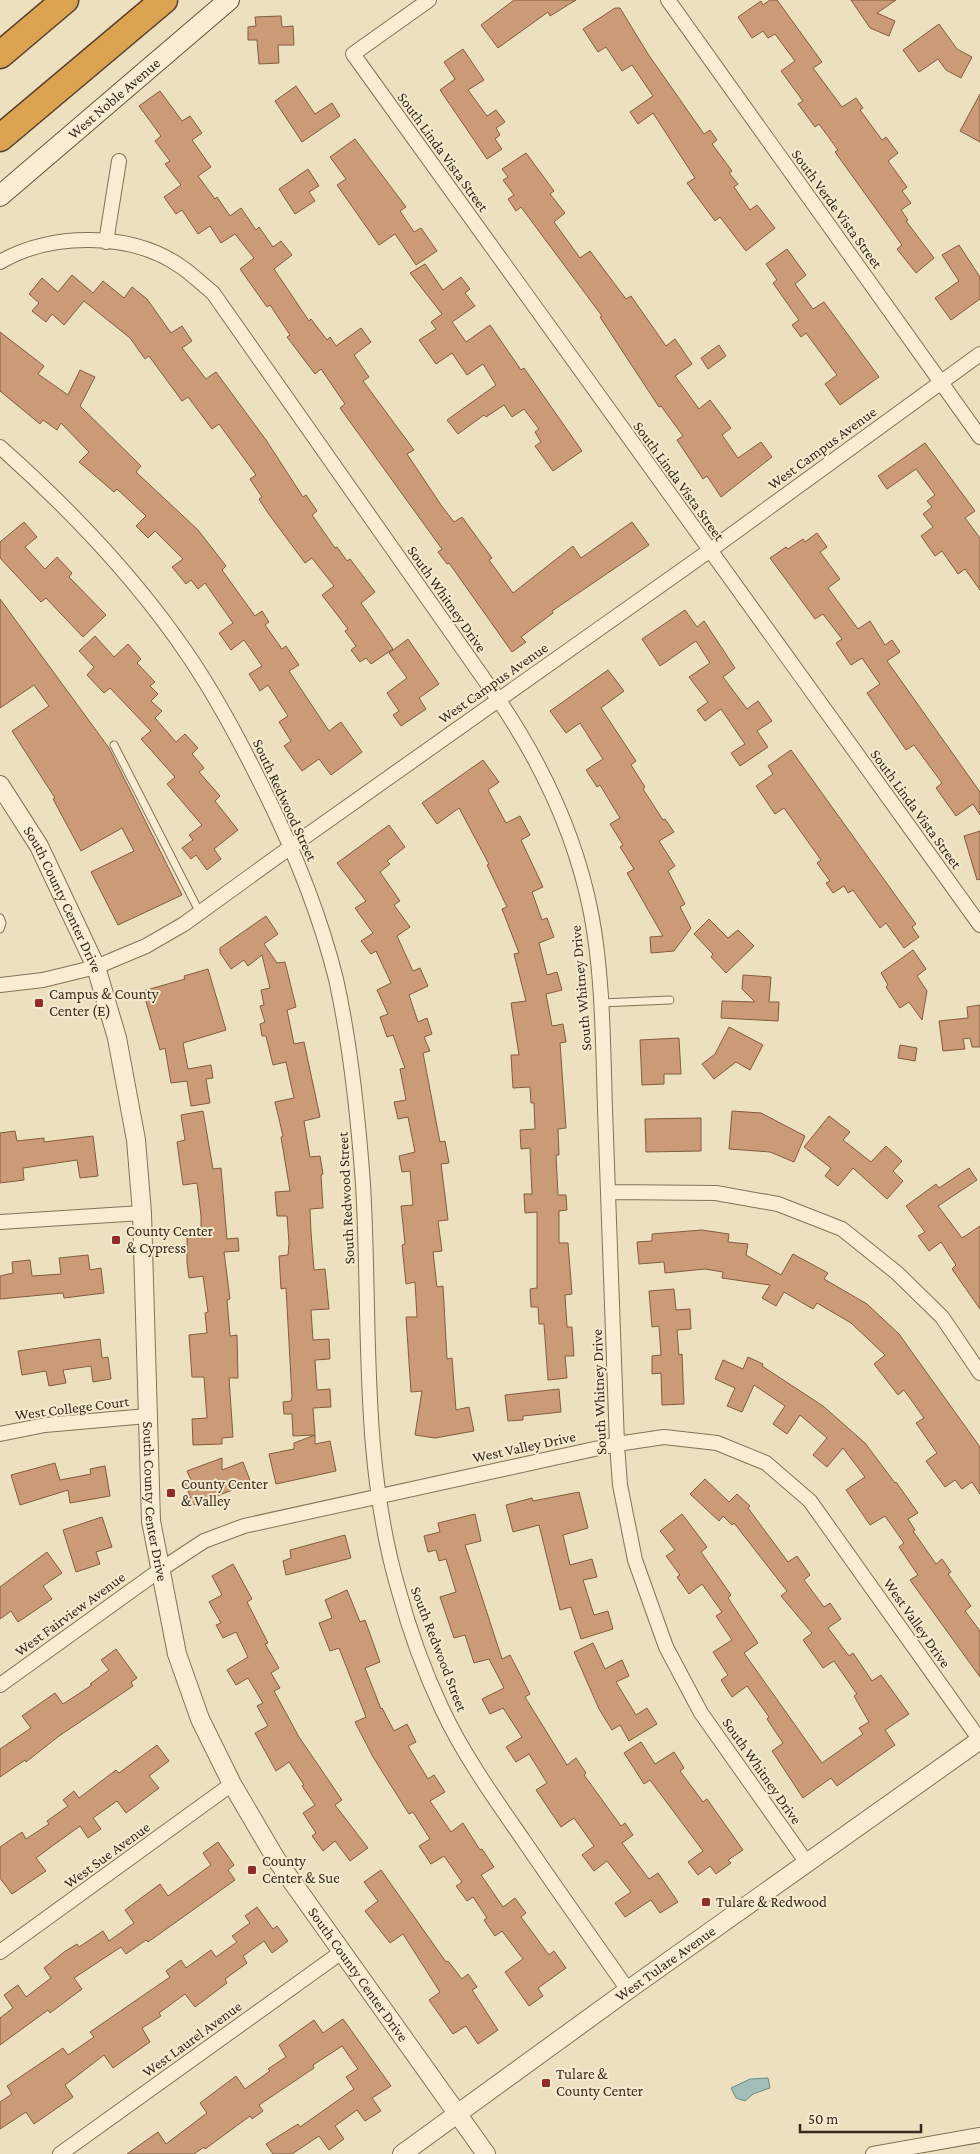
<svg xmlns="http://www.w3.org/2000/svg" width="980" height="2154" viewBox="0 0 980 2154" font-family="'Crimson Pro',serif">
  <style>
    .water { fill: #a2beb7; stroke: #6a8c84 }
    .building { fill: #ca9b76; stroke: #835c3f }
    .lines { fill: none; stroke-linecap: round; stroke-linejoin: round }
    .service-casing { stroke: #847158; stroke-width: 9 }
    .minor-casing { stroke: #847158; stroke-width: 16 }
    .tertiary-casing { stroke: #847158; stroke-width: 20 }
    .secondary-casing { stroke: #66523b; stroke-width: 22 }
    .motorway-casing { stroke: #523f2d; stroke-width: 29 }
    .service { stroke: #f8edd2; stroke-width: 7 }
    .minor { stroke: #f8edd2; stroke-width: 14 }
    .tertiary { stroke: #f8edd2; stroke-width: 18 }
    .secondary { stroke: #f8edd2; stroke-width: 20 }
    .motorway { stroke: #dba250; stroke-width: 26 }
    .poi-dot { fill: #922c2a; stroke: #f4eace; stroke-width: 2 }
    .labels { text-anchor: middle; stroke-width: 4; stroke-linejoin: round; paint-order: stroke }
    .street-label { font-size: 15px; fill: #34291c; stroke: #f4eace }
    .poi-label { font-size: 15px; fill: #34291c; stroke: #f4eace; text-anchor: start }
  </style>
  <rect width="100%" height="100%" fill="#ece0bf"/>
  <path class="water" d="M768,2078l2,10 -17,6 -8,7 -9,-3 -5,-10 19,-9z"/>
  <path class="building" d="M514,0h62l-26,16 -2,-4 -50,36 -17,-23z
    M770,0h7l45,62 -9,6 29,39 14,-9 7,10 -3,2 22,30 4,-3 12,16 -10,8 19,26 -5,4 9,12 -10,7 7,10 -2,1 28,37 -18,15 -19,-24 5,-4 -67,-93 3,-2 -19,-26 -4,3 -17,-23 5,-3 -22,-30 14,-10 -20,-27 -7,4 -5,-7 -11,7 -14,-21 23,-16 2,4z
    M851,0h45l-19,13 18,8 -6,15 -19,-8z
    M615,8h5l28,46 56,80 6,-4 7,10 -5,4 20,27 -3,2 9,11 -4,3 16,23 7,-5 18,23 -29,23 -26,-34 -5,4 -28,-38 8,-5 -42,-65 -15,11 -8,-12 23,-16 -21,-31 -10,6 -16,-24 -8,5 -15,-23z
    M281,16l1,11 11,-1 1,19h-16l1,18 -20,1 -2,-24h-9v-13l8,-1 -1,-9z
    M939,24l18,25 15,8 -11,21 -15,-8 -8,-11 -19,13 -16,-22z
    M463,49l21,31 -16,10 19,26 9,-6 9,12 -9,6 4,7 -5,4 7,10 -15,10 -47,-69 15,-11 -11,-17z
    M296,86l19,28 17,-11 8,13 -38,26 -27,-41z
    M160,91l22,30 8,-5 12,17 -10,7 19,27 -13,9 17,23 2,-2 13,19 11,-8 15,22 3,-3 14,20 8,-6 11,14 -18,14 35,52 2,-2 16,21 3,-3 6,9 25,-18 10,14 -17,13 15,22 -6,4 51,69 -7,4 34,51 13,17 8,-5 30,41 -3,2 24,33 60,-47 8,12 51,-36 17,23 -97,66 1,2 -32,24 5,5 -14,10 -63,-89 -2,1 -9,-12 4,-3 -102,-141 5,-4 -24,-35 -6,5 -28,-37 3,-2 -20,-30 -3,2 -27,-38 14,-11 -19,-24 -14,9 -11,-17 -12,8 -16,-24 -6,4 -12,-17 17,-12 -16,-21 5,-3 -15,-20 6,-5 -22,-30z
    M980,94v48l-20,-11z
    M355,139l51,68 -6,4 14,21 7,-4 16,23 -21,14 -21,-31 -16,11 -42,-60 9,-6 -16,-22z
    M526,153l28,38 -4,3 15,19 -11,9 26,36 10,-7 36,48 5,-3 35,50 9,-7 17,25 -17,12 24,33 11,-9 21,28 -9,7 16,23 23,-16 11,15 -51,40 -14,-21 -4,3 -26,-39 6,-4 -22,-30 -2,1 -59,-90 2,-1 -81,-109 -5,4 -8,-12 6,-4 -11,-15 5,-3 -6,-8z
    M308,169l11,17 -10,6 6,9 -20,13 -16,-25z
    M959,245l21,32v22l-29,21 -16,-22 24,-17 -17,-26z
    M787,249l19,26 -11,9 18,25 11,-7 55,75 -39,28 -15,-21 12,-9 -31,-42 -5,4 -9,-12 7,-5 -26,-37 4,-3 -11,-16z
    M425,264l18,26 18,-13 9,12 -5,4 10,13 -23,16 14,20 24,-17 31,45 3,-2 58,83 -29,20 -18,-25 6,-4 -6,-10 4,-3 -15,-20 -12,8 -8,-12 -18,12 -2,-2 -26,19 -11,-14 49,-35 -13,-21 -16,11 -15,-22 -16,11 -17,-24 17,-11 -5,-7 11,-8 -32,-41z
    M72,275l21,18 10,-12 21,17 8,-11 15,12 24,34 11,-7 10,15 -10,7 24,31 10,-7 50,68 37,57 3,-2 11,16 -5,4 23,33 2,-1 10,14 3,-2 25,33 -14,11 32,46 -22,15 -5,-6 -6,4 -9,-12 5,-4 -11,-15 3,-2 -26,-34 12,-9 -22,-28 -7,5 -37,-50 -9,-14 3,-2 -12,-18 6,-4 -37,-51 -7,5 -24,-32 -6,4 -33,-45 -4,3 -15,-21 -46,-37 -20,24 -12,-11 -6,8 -14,-11 7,-8 -10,-9 13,-16 16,14z
    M0,332l44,34 -6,8 30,21 12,-25 15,7 -15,29 61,60 -5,6 62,58 28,36 -4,4 33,46 7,-5 7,11 -4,3 17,24 4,-3 13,19 -10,6 40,60 12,-9 21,30 -31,23 -12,-16 -17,12 -18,-25 7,-5 -12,-19 9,-6 -20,-31 -8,6 -11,-17 13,-8 -18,-26 -13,10 -12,-17 14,-10 -28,-40 -7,6 -7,-9 -5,4 -14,-17 11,-8 -28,-28 -7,7 -12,-12 10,-10 -29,-27 -3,3 -35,-30 10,-10 -28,-29 -4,7 -14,-10 -3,4 -40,-33z
    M719,345l7,11 -18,13 -7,-11z
    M925,443l50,68 -10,7 15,20v52l-15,-21 -7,5 -16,-23 -7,5 -14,-20 12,-9 -10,-13 9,-7 -5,-6 8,-6 -19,-26 -29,20 -9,-13z
    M24,522l13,15 -12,10 20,22 12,-12 15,16 -3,4 37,38 -23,22 -37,-39 -5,4 -41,-44v-16z
    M817,533l10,14 -7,5 20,27 -12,9 30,41 12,-8 15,24 7,-5 8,12 -13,9 93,131v23l-7,-11 -17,12 -20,-28 6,-5 -28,-38 -8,5 -39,-57 13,-9 -18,-26 -11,7 -15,-22 6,-4 -19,-25 -8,5 -45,-61 16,-11 2,2 15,-10 2,3z
    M0,599l109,149 73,147 -64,30 -27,-53 43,-21 -12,-23 -41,23 -28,-52 2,-1 -43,-67 37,-25 -15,-21 -34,23z
    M685,610l12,17 7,-6 31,47 -12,9 24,32 11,-8 14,20 -15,10 11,16 -28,19 -9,-13 14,-9 -24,-35 -16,12 -8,-11 11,-8 -19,-25 21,-14 -14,-22 -36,25 -18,-27z
    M95,636l19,21 14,-13 13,15 -4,4 18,19 -5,4 8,8 -7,7 11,10 -7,7 21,24 9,-8 13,14 -6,6 12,14 -5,4 21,24 -5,5 23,29 -24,19 7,10 -14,11 -11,-15 -5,4 -9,-11 11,-8 -4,-5 13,-10 -35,-41 8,-7 -34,-38 10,-8 -41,-43 -6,5 -17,-18 7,-8 -15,-16z
    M408,639l31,45 -20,14 7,11 -25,17 -8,-11 6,-4 -12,-18 20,-15 -18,-25z
    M608,670l16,21 -23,17 35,53 -5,4 14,22 -2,2 20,31 2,-1 9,13 -15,9 16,25 -7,5 17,33 -5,3 11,21 -17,23 -23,2 -1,-16 13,-1 -36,-63 7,-4 -14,-22 3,-2 -13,-21 10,-6 -20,-33 -3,2 -11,-17 17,-11 -23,-36 -14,10 -16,-22z
    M791,750l125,174 -4,3 7,10 -15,11 -18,-25 -6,5 -27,-38 -5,3 -4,-7 -11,7 -7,-10 4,-2 -13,-18 4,-3 -37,-52 -9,6 -19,-28 17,-12 -5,-8z
    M483,760l16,22 -11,8 18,33 14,-7 10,19 -9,5 22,47 -11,5 10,28 5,-2 7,19 -15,6 8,32 10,-3 5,18 -16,4 6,32 11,-2 3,18 -6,1 6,85 -8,1 1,26h-3l2,40h8l1,15 -8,1v32h9l4,51 -7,1 2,32h5l2,29h-9l2,22 -19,2 -4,-56h-5l-1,-17h-7l-1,-18 7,-1v-76l-12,1 -1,-19h8l-2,-46 -9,1 -1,-19 15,-1 -1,-26h-3l-1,-16 -17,1 -2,-33h8l-8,-52 15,-2 -12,-47 5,-1 -17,-44 5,-2 -20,-42 2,-1 -30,-56 -22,16 -15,-21z
    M389,825l16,22 -18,14 3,3 -10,8 20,29 -6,4 16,22 -13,9 16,35 7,-3 8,18 -19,9 9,27 9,-4 5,16 -8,3 6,14 -7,2 17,89 5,-1 4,22 -8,1 7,56 -10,1 4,30 -9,1 4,35 6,-1 4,73 5,-1 4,52 13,-3 5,24 -39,7 -20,-3 7,-44 -11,1 -5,-75h11l-2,-35 -9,2 -4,-39 3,-1 -4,-38 12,-1 -3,-34 -8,1 -3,-16 16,-4 -7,-35 -10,2 -4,-17 12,-2 -6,-31 5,-1 -12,-33 -6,2 -7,-20 8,-3 -11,-24 14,-7 -15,-32 -5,3 -10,-13 12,-8 -18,-25 11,-7 -29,-38z
    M980,831v48l-3,1 -13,-44z
    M266,916l12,18 -14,10 13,19 8,-1 11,45 -9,3 7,34 10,-2 16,75 -16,4 6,36 10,-1 3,18 -2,1 2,33 -13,1 1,23 3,38 11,-1 4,40 -18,1 2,30 16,-1 1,20 -15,1 2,30 13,-1 1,18 -18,1 2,27 -22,1 -1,-22h-8l-1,-12 8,-1 1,-4 -6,-109 -5,1 -2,-33 9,-1 1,-12 -2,-27h-10l-2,-24 15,-1 -9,-54 2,-1 -8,-34 19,-4 -8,-36 -13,3 -7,-29h-4l-2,-12 5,-2 -5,-16 4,-1 -3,-15 9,-2 -8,-33 -14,11 -4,-6 -13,9 -11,-16v-5z
    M709,919l19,19 10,-8 16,16 -28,27 -15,-16 2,-3 -19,-20z
    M913,950l13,19 -9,7 10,15 -5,29 -13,-18 -9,6 -14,-21 2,-2 -7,-12z
    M208,969l18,61 -43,13 5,26 23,-4 2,13 -7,1 4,24 -19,3 -4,-25 -16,2 -6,-35 -5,2 -17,-59 42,-12 -1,-3z
    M743,975l28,2 -2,25h10l-1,19 -57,-3 1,-17 33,1 -13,-13z
    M980,1005v42h-8l-2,-9 -7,1 2,10 -22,2 -4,-30 29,-3 -1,-11z
    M729,1027l34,18 -13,25 -14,-8 -22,17 -12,-15 13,-10z
    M679,1038l2,36h-17v10l-22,1 -2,-45z
    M900,1045l17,3 -2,13 -17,-3z
    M203,1111l10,58 8,-1 6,71 11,-1 1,13 -15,1 6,47 -3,1 3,36 7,-1 1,43h-9l4,59 -11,1v6l-29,1 -1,-26 15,-1 -3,-41h-12l-3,-42 18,-2 -2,-20 3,-1 -5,-36 -14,2 -2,-16v-28l14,-1v-17l-4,-33 -14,2 -6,-43 8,-2 -4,-25z
    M732,1111l29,2 44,23 -11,26 -24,-10 -41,-3z
    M829,1116l21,16 -7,8 28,22 15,-16 16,15 -9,10 10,10 -16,18 -34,-31 -15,18 -13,-10 6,-8 -27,-21z
    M701,1118v33l-55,1 -1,-33z
    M15,1131l2,10 27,-3v4l49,-6 5,40 -18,2 -3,-18 -54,8 1,12 -24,3v-50z
    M969,1168l8,12 -39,26 24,32 18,-12v83l-28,-40 4,-4 -15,-23 -12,9 -11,-15 7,-4 -19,-26 30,-22 3,4z
    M702,1230l27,4 -1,8 20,2 -2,11 35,20 12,-21 35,19 -4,6 43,25 32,30 81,113v47l-8,-12 -10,7 -7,-9 -10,7 -19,-26 11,-8 -21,-30 8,-5 -20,-28 -6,5 -24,-31 11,-9 -34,-32 -34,-20 -4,6 -29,-17 -8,14 -14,-8 8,-13 -48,-7 1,-6 -18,-3 -40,4 -1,-11 -25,2 -2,-22 15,-1v-7z
    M88,1255l2,15 11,-2 3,25 -40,5 -1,-5 -63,6v-23l13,-3 -1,-11 18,-2 2,16 29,-2 -2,-16z
    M674,1289l2,21 14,-1 1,20 -14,1 2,25 3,-1 2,50 -22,1 -1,-32 -9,1v-18l9,-1 -2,-29 -7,1 -3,-36z
    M100,1339l2,19 6,-1 3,22 -18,3 -2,-16 -28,4 3,13 -17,3 -3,-15 -24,4 -4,-24z
    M748,1357l15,7 -1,2 61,40 42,37 30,40 1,-1 22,31 -10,6 7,11 -2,1 23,33 6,-5 9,13 -3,2 23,32 -6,5 15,20v46l-70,-97 8,-5 -19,-28 5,-4 -19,-27 -15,9 -24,-35 19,-13 -22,-29 -16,19 -14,-12 14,-17 -27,-23 -13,19 -14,-10 12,-18 -31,-21 -12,27 -15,-6 8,-18 -20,-9 8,-19 20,9z
    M559,1389l2,23 -38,4v4l-15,1 -3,-26z
    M315,1435v9l15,-3 6,30 -60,13 -7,-30 25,-5v-6z
    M222,1458v12l21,-8 8,21 -58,22 -8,-22 6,-3 -4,-9z
    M55,1463l5,17 31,-6 -1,-5 15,-3 5,30 -40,7 -2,-13 -48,15 -9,-30z
    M705,1479l24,23 8,-8 13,12 -2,2 40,54 9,-6 13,19 -6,5 20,27 6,-4 11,16 -13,9 21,28 4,-3 19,28 9,-6 28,39 -24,16 10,15 -58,41 -6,-8 -28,20 -31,-47 11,-8 -16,-24 2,-2 -22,-31 -15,11 -11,-17 7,-5 -15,-23 19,-12 -16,-24 6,-4 -20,-28 -13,10 -12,-17 3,-2 -14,-19 9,-6 -15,-19 22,-17 25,33 -6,5 30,43 -3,3 30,45 -14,10 78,110 41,-29 -4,-6 10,-6 -15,-26 3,-2 -23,-33 -11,7 -20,-28 9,-7 -31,-37 6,-5 -53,-68 -2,2 -9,-9 -4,5 -29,-27z
    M579,1492l9,36 -25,7 7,30 22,-6 5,18 -14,3 11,35 14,-4 5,18 -32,10 -10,-32 -11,3 -21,-85 -26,7 -7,-27 26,-7 1,3z
    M475,1514l6,27 -16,4 37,114 8,-4 20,39 -5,3 42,68 9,-7 10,15 -2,2 37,51 4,-3 8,12 -11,8 27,36 9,-6 20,29 -18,11 -9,-13 -26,17 -10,-14 16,-11 -24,-31 -13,10 -12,-16 12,-9 -20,-28 -13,9 -25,-37 11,-7 -18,-29 -13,8 -10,-15 16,-10 -19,-29 -13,6 -8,-15 22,-11 -15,-29 -15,4 -9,-28 -11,3 -14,-41 16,-5 -10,-33 -7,2 -3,-11 -8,2 -4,-16 16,-4 -2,-9z
    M102,1517l10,30 -16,5 4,12 -24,8 -13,-42z
    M345,1535l6,23 -65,17 -3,-14 8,-3 -1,-8z
    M47,1552l15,21 -19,13 9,13 -34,23 -7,-11 -11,8v-32z
    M233,1564l19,35 -5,3 21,41 -3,1 14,24 -8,5 9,15 -6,3 25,46 43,63 -7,5 33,43 -18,13 -15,-20 -12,10 -11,-15 4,-3 -13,-20 12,-8 -13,-19 2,-1 -15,-23 -13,9 -21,-38 13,-7 -11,-20 6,-3 -15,-25 -12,7 -9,-15 21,-13 -12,-25 -13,6 -7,-13 5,-2 -12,-21 13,-7 -10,-19z
    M347,1590l13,32 5,-2 15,42 -15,6 16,41 1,-1 12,23 13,-7 9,18 -8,4 20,33 6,-4 11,17 -15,9 21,31 12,-9 17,27 2,-1 12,18 -13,8 22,32 12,-9 11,15 -5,4 28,38 5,-4 12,17 -28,20 5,8 -14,10 -24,-34 18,-13 -21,-28 -7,5 -11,-16 3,-2 -14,-21 -6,4 -11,-15 6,-4 -18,-26 -13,8 -12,-18 11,-7 -17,-27 -4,2 -36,-57 -18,-35 11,-5 -27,-69 -9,3 -11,-28 13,-5 -7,-18z
    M593,1643l12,26 17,-9 7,16 -13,6 20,33 11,-7 10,16 -28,17 -9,-16 -8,5 -13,-21 -25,-57z
    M116,1649l21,29 -6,4 2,4 -74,50 -33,26 -1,-2 -25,17v-28l31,-21 -9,-12 33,-23 8,11 29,-19 -2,-1 19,-14 -8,-10z
    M641,1742l14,22 19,-12 10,16 -4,3 23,31 4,-3 36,51 -15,10 3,3 -15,11 -6,-8 -12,9 -10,-13 15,-11 -53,-71 -6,4 -20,-31z
    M157,1745l12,16 -20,15 10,12 -33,25 -9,-12 -24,17 8,11 -13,9 -8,-12 -25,18 -19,14 10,13 -34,23 -12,-16v-31l22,-15 4,7 23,-15 -2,-3 21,-15 -5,-6 11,-9 5,7 37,-28 3,3z
    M218,1842l16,23 -6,5 7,10 -87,62 -2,-2 -20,14 -5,-7 -47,31 8,11 -32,24 -2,-3 -48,35v-27l13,-10 -9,-13 14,-10 8,12 25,-19 -7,-10 20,-16 13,-8 2,3 24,-16 6,10 25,-18 -9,-13 35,-26 8,12 43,-31 -8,-12z
    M381,1870l65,92 2,-1 14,18 6,-5 9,13 -5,3 26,40 -20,14 -12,-18 -13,8 -24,-34 11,-8 -37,-58 -13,9 -25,-32 13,-10 -14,-19z
    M257,1907l16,22 4,-3 11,15 -16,12 -8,-12 -21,15 4,7 -22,16 2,4 -32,24 -10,-13 -26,19 2,3 -19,12 8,14 -37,26 -9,-13 -39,30 8,12 -39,27 -8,-12 -26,17v-27l12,-8 -5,-8 56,-38 5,7 26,-18 -4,-5 80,-55 -4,-6 15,-11 5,8 25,-18 5,7 21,-15 -5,-6 18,-13 -5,-7z
    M343,2019l48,67 -19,12 9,13 -16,10 -8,-11 -22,16 9,13 -15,11 -10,-14 -27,18h-19l-7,-10 32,-20 2,3 54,-38 -8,-12 12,-8 -16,-23 -29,19 1,3 -55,37 4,6 -11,8 -2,-3 -45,33 -1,-2 -10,7h-67l31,-22 8,12 41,-31 -7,-10 36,-27 9,13 25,-18 -2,-2 18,-12 -7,-12 35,-25 9,13z"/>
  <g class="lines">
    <defs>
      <path id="service" d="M114,745l86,168
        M0,918l2,5 -2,6
        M601,1003l69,-3"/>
      <path id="minor" d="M429,0l-76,54 627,871
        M668,0l312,437
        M106,242l13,-81
        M0,262c51,-30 131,-30 180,4 12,8 22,18 33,27l285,406c44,65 78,137 93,214 12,61 12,133 14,196 5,111 8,223 12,335l3,41 15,75 31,87 35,66 106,150
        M0,447c71,63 137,132 190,211 29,43 53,89 76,136 29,59 54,121 70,185 15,68 22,136 27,205 8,134 -3,273 35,404 11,41 26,83 44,121 22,47 53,90 82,132 34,50 69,99 104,149
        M0,985l43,-5 53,-13 50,-21 38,-22 108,-78 417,-295 271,-197
        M609,1192l107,1 62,11 64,25 55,44 45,44 38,56
        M0,1222l142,-9
        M0,1434l45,-9 102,-9
        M0,1685l160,-115 44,-29 40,-15 373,-82 47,-7 53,6 49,20 44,38 170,239
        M0,1952l232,-168
        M60,2154l283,-203
        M873,2154l107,-19"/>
      <g id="tertiary">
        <path id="s1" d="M0,785l39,61 57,121 21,71 19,102 6,73 9,308 26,133 23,65 32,65 44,75 210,295"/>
        <path id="s2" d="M402,2154l226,-164 352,-250"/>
      </g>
      <g id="secondary">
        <path id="s3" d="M0,196l229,-196"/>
      </g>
      <path id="motorway" d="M0,55l65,-55
        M0,138l164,-138"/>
    </defs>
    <use href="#service" class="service-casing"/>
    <use href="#minor" class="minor-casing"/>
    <use href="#tertiary" class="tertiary-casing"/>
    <use href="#secondary" class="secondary-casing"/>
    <use href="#motorway" class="motorway-casing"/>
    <use href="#service" class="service"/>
    <use href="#minor" class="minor"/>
    <use href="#tertiary" class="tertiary"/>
    <use href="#secondary" class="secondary"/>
    <use href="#motorway" class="motorway"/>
  </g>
  <g class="poi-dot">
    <rect x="34" y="998" width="10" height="10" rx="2.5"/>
    <rect x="111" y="1235" width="10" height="10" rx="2.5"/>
    <rect x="166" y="1488" width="10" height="10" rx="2.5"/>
    <rect x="247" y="1865" width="10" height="10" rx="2.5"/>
    <rect x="701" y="1897" width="10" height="10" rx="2.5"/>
    <rect x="541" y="2078" width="10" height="10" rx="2.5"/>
  </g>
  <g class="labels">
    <g class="street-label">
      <text dy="5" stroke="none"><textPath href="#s3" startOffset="150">West Noble Avenue</textPath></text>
      <text transform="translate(443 152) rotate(54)" y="5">South Linda Vista Street</text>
      <text transform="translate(837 209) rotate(54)" y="5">South Verde Vista Street</text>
      <text transform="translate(822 448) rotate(-36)" y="5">West Campus Avenue</text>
      <text transform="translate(679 481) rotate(54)" y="5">South Linda Vista Street</text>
      <text transform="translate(447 599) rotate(55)" y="5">South Whitney Drive</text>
      <text transform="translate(493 683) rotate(-35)" y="5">West Campus Avenue</text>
      <text transform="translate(285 800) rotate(65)" y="5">South Redwood Street</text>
      <text transform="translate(916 809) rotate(54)" y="5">South Linda Vista Street</text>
      <text dy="5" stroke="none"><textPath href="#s1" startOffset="131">South County Center Drive</textPath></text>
      <text transform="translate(581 988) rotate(-95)" y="5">South Whitney Drive</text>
      <text transform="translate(346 1198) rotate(-93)" y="5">South Redwood Street</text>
      <text transform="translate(599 1392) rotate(-92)" y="5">South Whitney Drive</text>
      <text transform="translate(72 1408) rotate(-7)" y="5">West College Court</text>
      <text transform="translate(524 1447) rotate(-12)" y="5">West Valley Drive</text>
      <text dy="5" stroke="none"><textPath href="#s1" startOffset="746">South County Center Drive</textPath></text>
      <text transform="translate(70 1614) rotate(-36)" y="5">West Fairview Avenue</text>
      <text transform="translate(917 1623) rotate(55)" y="5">West Valley Drive</text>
      <text transform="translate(439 1649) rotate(69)" y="5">South Redwood Street</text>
      <text transform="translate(762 1771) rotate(55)" y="5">South Whitney Drive</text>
      <text transform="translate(107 1855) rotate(-36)" y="5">West Sue Avenue</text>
      <text dy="5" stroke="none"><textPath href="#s2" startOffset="325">West Tulare Avenue</textPath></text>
      <text dy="5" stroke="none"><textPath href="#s1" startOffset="1271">South County Center Drive</textPath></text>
      <text transform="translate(192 2039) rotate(-36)" y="5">West Laurel Avenue</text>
    </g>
    <g class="poi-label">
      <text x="49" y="999">Campus &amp; County<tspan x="49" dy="17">Center (E)</tspan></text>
      <text x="126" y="1236">County Center<tspan x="126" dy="17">&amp; Cypress</tspan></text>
      <text x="181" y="1489">County Center<tspan x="181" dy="17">&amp; Valley</tspan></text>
      <text x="262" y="1866">County<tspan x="262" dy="17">Center &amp; Sue</tspan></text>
      <text x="716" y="1907">Tulare &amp; Redwood</text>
      <text x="556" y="2079">Tulare &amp;<tspan x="556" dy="17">County Center</tspan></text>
    </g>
  </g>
  <path d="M800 2124v8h121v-8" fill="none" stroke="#34291c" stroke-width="2.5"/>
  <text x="808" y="2124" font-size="15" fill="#34291c" stroke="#f4eace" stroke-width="4" paint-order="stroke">50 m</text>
</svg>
